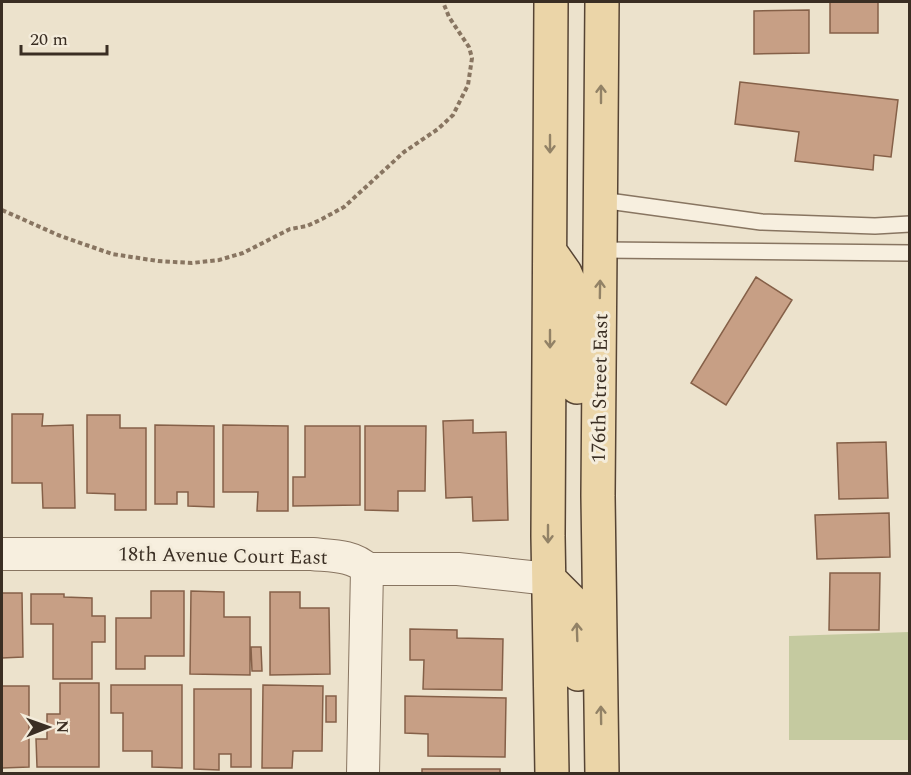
<svg xmlns="http://www.w3.org/2000/svg" width="911" height="775" viewBox="0 0 911 775" font-family="Spectral,serif">
  <style>
    .green { fill: #c5caa0 }
    .building { fill: #c79f85; stroke: #856048; stroke-width: 1.5 }
    .lines { fill: none; stroke-linecap: round; stroke-linejoin: round }
    .service-casing { stroke: #887561; stroke-width: 18 }
    .minor-casing { stroke: #887561; stroke-width: 34 }
    .primary-casing { stroke: #564434; stroke-width: 36 }
    .path { stroke: #887561; stroke-width: 4; stroke-dasharray: 4.5 3; stroke-linecap: butt }
    .service { stroke: #f7efdf; stroke-width: 15 }
    .minor { stroke: #f7efdf; stroke-width: 32 }
    .primary { stroke: #ebd5a8; stroke-width: 33 }
    .oneway { stroke: #928266 }
    .labels { text-anchor: middle; stroke-width: 6; stroke-linejoin: round; paint-order: stroke }
    .street-label { font-size: 20px; fill: #3a2e23; stroke: #f4ecdb }
  </style>
  <rect width="100%" height="100%" fill="#ece2cc"/>
  <path class="green" d="M909,632v108h-120v-104z"/>
  <path class="building" d="M830,2h48v31h-48z
    M809,10v43l-55,1v-43z
    M740,82l158,18 -7,57 -17,-2 -1,15 -78,-9 4,-29 -64,-8z
    M756,277l36,23 -66,105 -35,-22z
    M12,414h31l-1,12 31,-1 2,83h-32l-1,-25h-30z
    M87,415h33v13h26v82h-31v-16l-28,-1z
    M473,420v13l33,-1 2,88 -35,1 -1,-24 -26,1 -3,-77z
    M155,425l59,1v81l-26,-1v-14h-11v12h-22z
    M223,425l65,1v85h-31l1,-19h-35z
    M305,426h55v79l-67,1v-29h12z
    M365,426h61l-1,65h-27v20l-33,-1z
    M886,442l2,56 -49,1 -2,-56z
    M889,513l1,44 -73,2 -2,-44z
    M830,573h50l-1,57h-50z
    M151,591h33v65h-39v13h-29v-51h35z
    M191,591l33,1v25h26v58l-60,-1z
    M270,592h30v16h29l1,66 -60,1z
    M2,593h20l1,64 -21,1z
    M31,594h33v3l28,1v18h13v26h-13v37h-39v-55h-22z
    M410,629l47,1v8l46,1 -1,51 -79,-1 1,-29h-14z
    M251,647h10l1,24h-10z
    M60,683h39v84h-62l-1,-28h11v-25h13z
    M111,685h71v83l-30,-1v-16h-29v-38h-12z
    M263,685l60,1 -1,65h-29l-1,17h-30z
    M2,686h27v81l-27,1z
    M194,689h57v78h-20v-13h-12v16l-25,-1z
    M326,696h10v26h-10z
    M405,696l101,2 -1,59 -77,-1v-22l-23,-1z
    M422,769h78v5h-78z"/>
  <g class="lines">
    <defs>
      <path id="service" d="M601,200l160,22 114,4 35,-2
        M601,250l309,3"/>
      <path id="minor" d="M2,554h310c19,2 41,1 55,15h91l91,10
        M363,774l4,-205"/>
      <path id="primary" d="M551,2l-3,534 4,238
        M602,2l-4,494 4,278
        M551,253l14,20 7,16 4,15 1,83
        M549,579l27,27 2,68"/>
    </defs>
    <use href="#service" class="service-casing"/>
    <use href="#minor" class="minor-casing"/>
    <use href="#primary" class="primary-casing"/>
    <path class="path" d="M2,210l56,25 54,19 46,7 34,2 27,-3 24,-7 47,-24 17,-3 15,-7 22,-12 60,-55 34,-23 15,-14 15,-30 4,-27 -3,-11 -20,-30 -6,-15"/>
    <use href="#service" class="service"/>
    <use href="#minor" class="minor"/>
    <use href="#primary" class="primary"/>
  </g>
  <defs><path id="oneway-shaft" d="M-6 0H5M1.5-3L5.5 0L1.5 3" fill="none" stroke-width="1.6" stroke-linecap="round" stroke-linejoin="round" transform="scale(1.5)"/></defs>
  <g class="oneway">
    <use href="#oneway-shaft" transform="translate(601 94) rotate(-90)"/>
    <use href="#oneway-shaft" transform="translate(550 144) rotate(90)"/>
    <use href="#oneway-shaft" transform="translate(600 289) rotate(-89)"/>
    <use href="#oneway-shaft" transform="translate(550 339) rotate(90)"/>
    <use href="#oneway-shaft" transform="translate(548 534) rotate(90)"/>
    <use href="#oneway-shaft" transform="translate(577 632) rotate(-92)"/>
    <use href="#oneway-shaft" transform="translate(601 715) rotate(-91)"/>
  </g>
  <g class="labels">
    <g class="street-label">
      <text transform="translate(599 388) rotate(-89)" y="7">176th Street East</text>
      <text transform="translate(223 555) rotate(1)" y="7">18th Avenue Court East</text>
    </g>
  </g>
  <rect width="911" height="775" fill="none" stroke="#3a2e23" stroke-width="6"/>
  <g transform="translate(48 727) rotate(89)" stroke="#f4ecdb" stroke-width="4.5" paint-order="stroke">
  <path d="M0-4.5L10 22L0 15L-10 22Z" fill="#3a2e23"/>
  <text y="-9" font-size="16" font-weight="bold" text-anchor="middle" fill="#3a2e23">N</text>
  </g>
  <path d="M21 45v9h86v-9" fill="none" stroke="#3a2e23" stroke-width="3"/>
  <text x="30" y="45" font-size="18" fill="#3a2e23" stroke="#f4ecdb" stroke-width="4.5" paint-order="stroke">20 m</text>
</svg>
